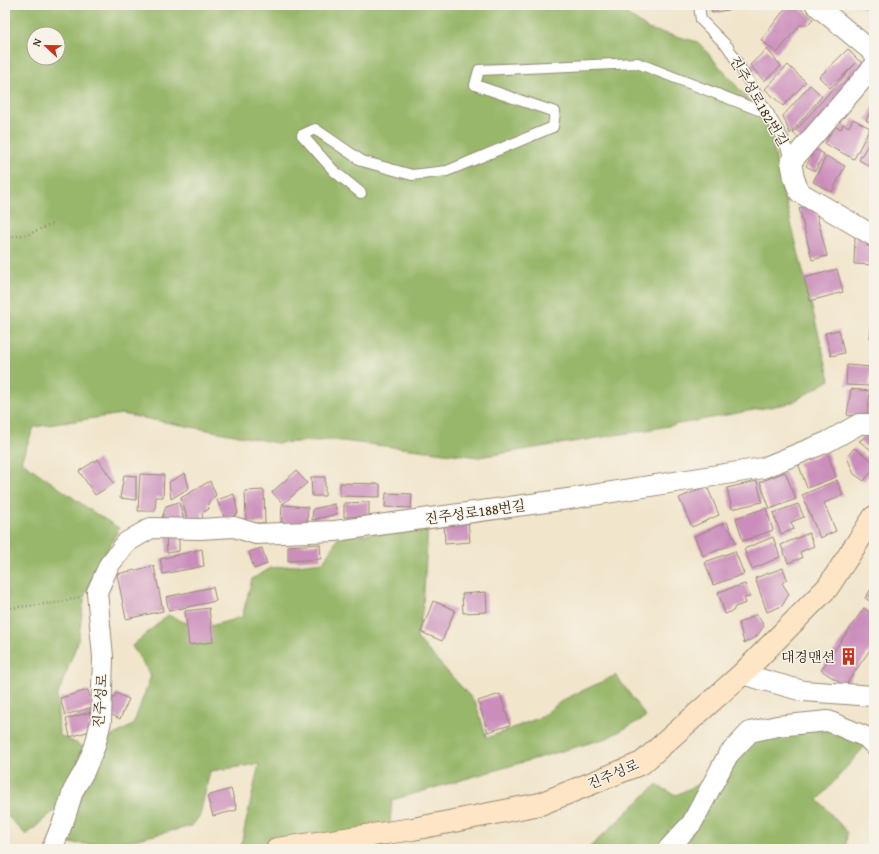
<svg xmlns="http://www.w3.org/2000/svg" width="879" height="854" viewBox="0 0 879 854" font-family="'Gentium Book Plus','Noto Serif KR',serif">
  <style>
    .forest { fill: #98b76a; stroke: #6a7044; fill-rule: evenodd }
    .building { fill: #cb8ebc }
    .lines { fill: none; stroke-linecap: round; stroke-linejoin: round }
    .lane-casing { stroke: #968874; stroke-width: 12 }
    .street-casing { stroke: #968874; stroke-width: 22 }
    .secondary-casing { stroke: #968874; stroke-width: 24 }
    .path { stroke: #968874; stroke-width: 2.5; stroke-dasharray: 1 3; stroke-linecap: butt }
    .lane { stroke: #fff; stroke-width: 10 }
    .street { stroke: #fff; stroke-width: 20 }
    .secondary { stroke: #fde5c5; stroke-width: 22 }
    .labels { text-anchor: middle; stroke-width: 3; stroke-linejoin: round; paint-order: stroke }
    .street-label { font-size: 14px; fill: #3b2a1e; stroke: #f7f3e8 }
    .poi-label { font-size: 14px; fill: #3b2a1e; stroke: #f7f3e8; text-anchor: end }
  </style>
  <rect width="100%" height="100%" fill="#f7f3e8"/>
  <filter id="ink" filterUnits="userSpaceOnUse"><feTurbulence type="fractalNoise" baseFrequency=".025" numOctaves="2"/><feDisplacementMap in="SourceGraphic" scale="8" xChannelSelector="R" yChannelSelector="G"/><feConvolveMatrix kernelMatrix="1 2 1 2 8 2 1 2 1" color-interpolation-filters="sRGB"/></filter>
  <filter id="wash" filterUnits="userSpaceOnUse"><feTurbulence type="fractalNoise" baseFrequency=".012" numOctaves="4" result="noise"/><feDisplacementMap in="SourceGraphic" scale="16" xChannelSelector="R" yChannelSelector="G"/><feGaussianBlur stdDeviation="0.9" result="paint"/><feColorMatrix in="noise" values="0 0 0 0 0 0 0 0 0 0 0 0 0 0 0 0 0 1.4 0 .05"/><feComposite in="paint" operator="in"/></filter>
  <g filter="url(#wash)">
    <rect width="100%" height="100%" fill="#f1e5cb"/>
    <path class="forest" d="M5,5h609l34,24 50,13 69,79 25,106 38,153 -39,23 -144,27 -168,27 -146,-17 -56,3 -155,-29 -88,13 -13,34 72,51 26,16 -34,66 -7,47 -21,56 2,38 25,12 -22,57 -36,31 -21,-22zM34,34h24v24h-24z
      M428,526l-5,81 -6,31 58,64 12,36 54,-21 22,-17 53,-25 30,42 -39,21 -215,62 -4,49h-148l19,-85 -49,7 -10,44 -8,11 -79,19 -50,-2 40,-102 30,-16 18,-49 -19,-30 36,-31 32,14 42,-12 10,-38 19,-11 52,-6 15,-24z
      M842,716l29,23 -53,61 29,32 -1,17h-258l68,-64 20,10 52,-25 35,-41z"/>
    <g id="blocks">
      <path class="building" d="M711,5h22v4l-21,4z
        M788,5h8l17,14 -6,6h-7l-23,28 -16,-13z
        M857,5h17v7z
        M767,49l14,17 -17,15 -14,-16z
        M848,49l10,11 9,5 -63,78 -11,-10 63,-70 -26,25 -11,-11z
        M788,65l18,17 -23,24 -18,-17z
        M810,85l12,11 -32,38 -7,-18z
        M874,106v19l-8,-5z
        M853,119l17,9 -16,31 -29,-15 9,-18 7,3 2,-5 6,3z
        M874,134v35l-15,-9z
        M815,149l9,5 -9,17 -9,-5z
        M826,156l19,10 -13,26 -19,-10z
        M814,204l13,52 -15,4 -13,-52z
        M855,237h12v9l7,1v18l-20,-1z
        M837,269l6,23 -33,9 -6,-23z
        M873,313h1v25h-4z
        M839,330l5,23 -13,3 -6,-23z
        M847,365l24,2 -2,19 -23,-1z
        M851,389l19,2 -3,26 -20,-2z
        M874,432v20l-15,-11z
        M854,448l20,14v6l-10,13 -10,-7 -7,-17z
        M827,452l9,25 -29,11 -9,-25z
        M98,459l16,24 -19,12 -16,-24z
        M296,471l11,12 -24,21 -11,-12z
        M785,472l11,27 -26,10 -10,-27z
        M185,473l4,15 -18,11 -2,-17z
        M140,474l24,1 -1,22h-7l-1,14h-17z
        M124,475l12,1v24l-16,-2z
        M311,477h14v19h-13z
        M837,480l6,15 -19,8 12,28 -16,7 -18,-43z
        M210,481l6,14 -8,8 1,6 -7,4 1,10 -14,2 -8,-27z
        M757,481l5,21 -30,7 -5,-21z
        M340,483l40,1v13l-40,-1z
        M707,486l12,29 -27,12 -13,-29z
        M264,490l1,33h-19l-1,-32z
        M386,493l26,1 -1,14 -26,-1z
        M234,494l4,20 -13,5 -8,-19z
        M179,502l6,22 -23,-6 4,-12z
        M369,502v14l-25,1v-14z
        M335,504l2,10 -25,6 1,-11z
        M798,504l6,13 -13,5 3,7 -13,5 -8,-21z
        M282,505l26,2 -1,17 -26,-2z
        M766,508l7,22 -30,11 -7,-23z
        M468,520l2,22 -25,2 -1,-22z
        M727,522l9,21 -33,13 -9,-20z
        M166,533h13v18l-12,2z
        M809,533l5,13 -14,6 2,6 -14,5 -7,-18z
        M773,537l7,20 -28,12 -8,-20z
        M320,544l1,15 -33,2v-15z
        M262,548l5,16 -13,5 -5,-17z
        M202,549l2,17 -41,8 -3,-15z
        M735,551l9,23 -31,11 -8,-23z
        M154,566l9,45 -37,8 -9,-45z
        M783,568l4,11 -5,4 7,11 -7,12 -15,6 -12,-34z
        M745,584l5,13 -6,1 2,5 -11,4 -2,4 -8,3 -7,-22z
        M874,585v19l-9,-6z
        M213,587l3,14 -47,10 -3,-14z
        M486,592l1,20 -24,1 -1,-19z
        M433,601l22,9 -13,31 -21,-9z
        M209,608l4,34 -24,3 -4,-34z
        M864,608l10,7v29l-29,42 -24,-16z
        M757,614l7,12 -8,11 -12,6 -5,-20z
        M88,690l5,17 -28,8 -5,-17z
        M116,693l13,6 -9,20 -14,-7z
        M500,694l10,31 -22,7 -10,-31z
        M95,711l3,11 -9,2 1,7 -20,6 -4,-18z
        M231,789l6,21 -24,6 -6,-20z"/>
    </g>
  </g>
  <g filter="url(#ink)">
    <use href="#blocks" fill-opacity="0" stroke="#968874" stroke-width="1"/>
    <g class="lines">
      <defs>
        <path id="lane" d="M699,5l2,15 27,27 55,91 8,24
          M361,193l-27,-22 -32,-36 13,-6 47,32 50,14 35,-4 106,-44 2,-15 -80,-27 4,-15 158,-7 132,51"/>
        <path id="street" d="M816,5l58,48
          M874,66l-83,96 3,16 5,14 75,44
          M742,674l61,17 71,5
          M52,849l13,-32 8,-26 12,-21 10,-24 6,-25 2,-64 -6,-65 12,-27 18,-23 24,-14 49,1 34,-2 22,7 79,-3 233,-32 195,-31 64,-26 32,-18h15
          M668,849l24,-26 36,-68 22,-23 27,-6 51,-5 38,16 8,8"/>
        <path id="secondary" d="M277,849l136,-20 127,-25 102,-41 100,-89 86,-87 46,-70"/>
      </defs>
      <use href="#lane" class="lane-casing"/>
      <use href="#street" class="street-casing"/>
      <use href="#secondary" class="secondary-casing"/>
      <path class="path" d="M5,238l24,-4 23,-10
        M5,600l2,-1 4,9 51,-6 17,-5"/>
      <use href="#lane" class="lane"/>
      <use href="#street" class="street"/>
      <use href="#secondary" class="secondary"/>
    </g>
  </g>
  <defs>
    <symbol id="building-bare" viewBox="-9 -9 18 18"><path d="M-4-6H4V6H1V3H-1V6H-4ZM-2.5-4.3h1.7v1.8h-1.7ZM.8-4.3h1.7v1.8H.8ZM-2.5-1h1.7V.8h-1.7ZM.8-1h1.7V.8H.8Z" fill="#c8321e" stroke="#f7f3e8" stroke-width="2.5" paint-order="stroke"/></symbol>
  </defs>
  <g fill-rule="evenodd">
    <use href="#building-bare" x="836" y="644" width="25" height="25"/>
  </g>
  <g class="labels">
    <g class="street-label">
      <text transform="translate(759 101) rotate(60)" y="5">진주성로182번길</text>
      <text transform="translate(475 512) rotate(-8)" y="5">진주성로188번길</text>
      <text transform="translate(100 701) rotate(-86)" y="5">진주성로</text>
      <text transform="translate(613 774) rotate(-23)" y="5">진주성로</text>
    </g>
    <g class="poi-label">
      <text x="835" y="662">대경맨션</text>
    </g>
  </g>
  <rect width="879" height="854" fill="none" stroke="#f7f3e8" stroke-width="20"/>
  <g transform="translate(46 46) rotate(292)"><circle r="19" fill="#f7f3e8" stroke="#aca397"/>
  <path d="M0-3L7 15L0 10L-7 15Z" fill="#c8321e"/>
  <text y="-6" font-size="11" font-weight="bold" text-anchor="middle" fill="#3b2a1e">N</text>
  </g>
</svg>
